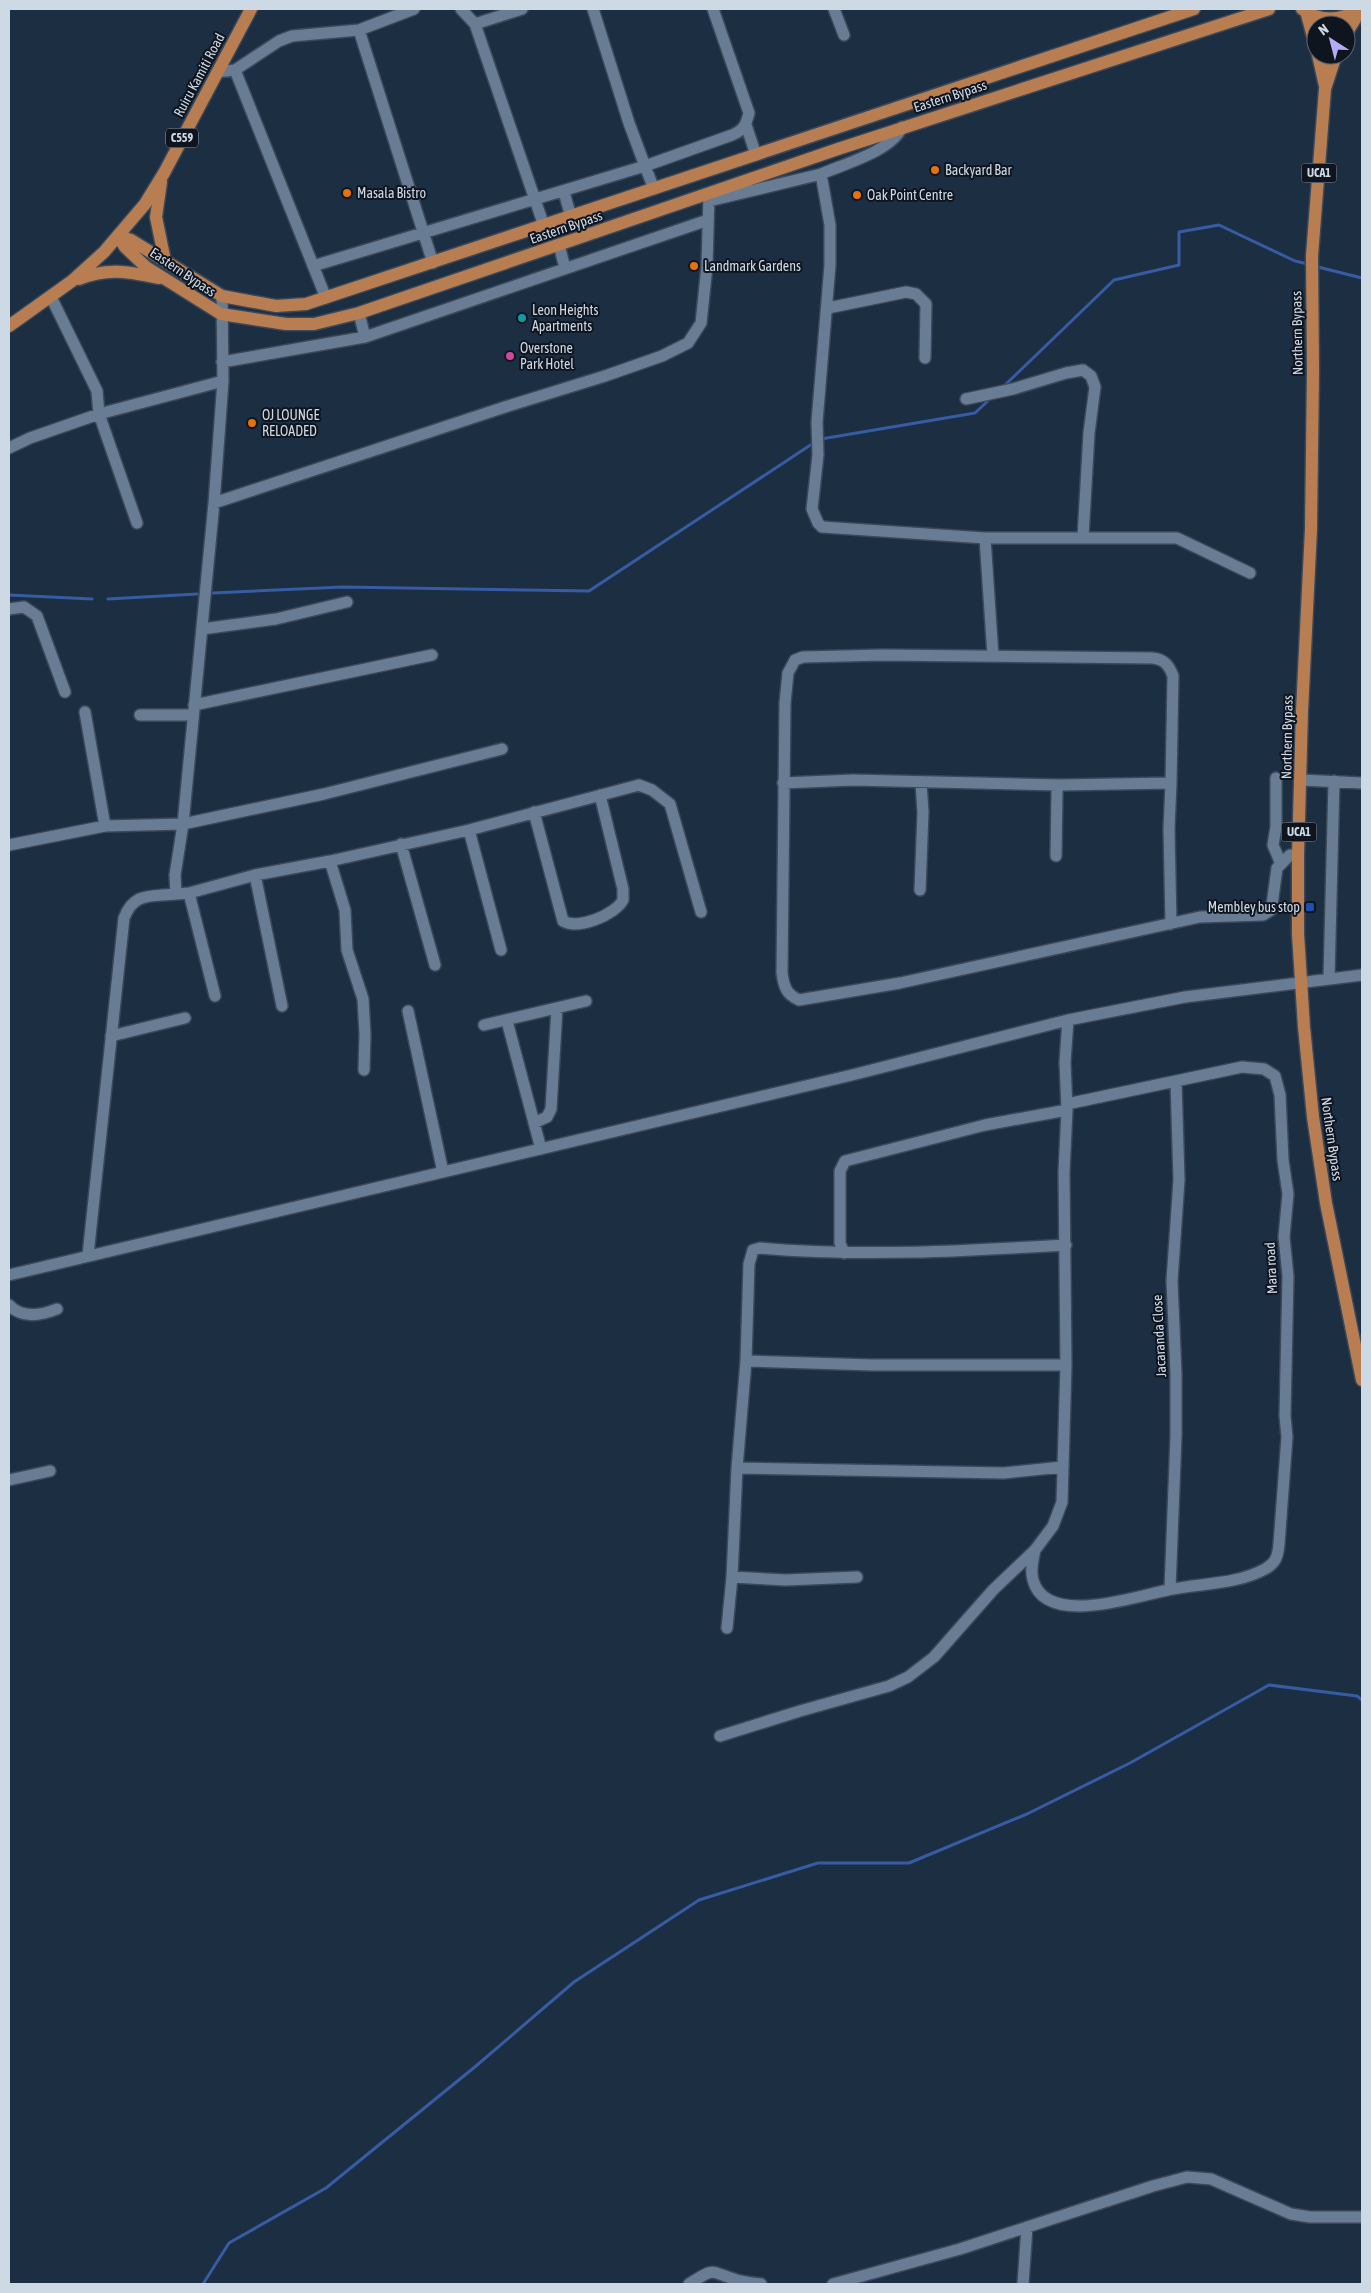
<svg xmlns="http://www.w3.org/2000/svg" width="1371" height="2293" viewBox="0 0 1371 2293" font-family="'Asap Condensed',sans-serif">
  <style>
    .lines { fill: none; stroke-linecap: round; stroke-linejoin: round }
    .stream { stroke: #375ca3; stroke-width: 3 }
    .minor-casing { stroke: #3a4859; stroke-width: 14 }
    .major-casing { stroke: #3a4859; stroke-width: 15 }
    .minor { stroke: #687c94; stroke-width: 11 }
    .major { stroke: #b87e51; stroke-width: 12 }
    .food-dot { fill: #e8710a; stroke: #0e151f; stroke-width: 2 }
    .culture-dot { fill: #0f9aa8; stroke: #0e151f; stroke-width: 2 }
    .hotel-dot { fill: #d1479c; stroke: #0e151f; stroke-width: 2 }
    .transit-dot { fill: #1a4fb4; stroke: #0e151f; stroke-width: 2 }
    .labels { text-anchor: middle; stroke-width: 4; stroke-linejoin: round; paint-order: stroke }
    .shield { fill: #0e151f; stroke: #949eaa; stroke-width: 1 }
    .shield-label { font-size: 12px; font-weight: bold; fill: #ced9e6 }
    .street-label { font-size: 14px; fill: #ced9e6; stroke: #0e151f }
    .poi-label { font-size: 14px; fill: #ced9e6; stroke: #0e151f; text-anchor: start }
  </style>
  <rect width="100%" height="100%" fill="#1c2e42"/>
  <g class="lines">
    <path class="stream" d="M1314,266l48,12
      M1003,387l111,-107 65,-15v-33l40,-7 76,36 13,3
      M821,439l154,-26 16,-15
      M213,593l130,-6 246,4 226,-149
      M9,595l83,4
      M108,599l89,-5
      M203,2284l26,-41 97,-55 150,-122 98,-84 125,-82 119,-37h91l118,-49 103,-51 139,-78 88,11 5,4"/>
    <defs>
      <path id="minor" d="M461,9l14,15 47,-15
        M593,9l36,114 16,43 87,-31c12,-5 14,-10 17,-22l-36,-104
        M834,9l10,26
        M475,24l69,202
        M359,30l74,233
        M235,70l91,228
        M217,72l18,-2 44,-29 13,-5 67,-6 55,-21
        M746,125l10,30
        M821,174c23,-10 71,-23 81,-47
        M564,192l7,25
        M709,201l112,-27 9,51v40l-13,157 1,33 -6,54 6,14 4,4 163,11 8,118
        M559,245l6,23
        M313,266l332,-100 9,23
        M828,308l78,-16 10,2 10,10 -1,54
        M359,313l6,24
        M222,362l143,-25 343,-117
        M966,399l47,-10 53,-16 17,-3 8,6 4,11 -6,46 -6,104
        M9,448l21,-10 69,-24 -2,-23 -46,-94
        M214,503l291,-96 100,-31 57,-20 26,-13 13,-20 6,-57 2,-71
        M137,523l-38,-109 124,-33
        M985,538h192l73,35
        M9,609l15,-2 13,9 28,76
        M202,629l74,-10 71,-17
        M194,705l238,-50
        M85,712l20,114
        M140,715h53
        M1276,778v49l-3,18 8,19
        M1301,780l61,3
        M783,783l70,-3 207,5
        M534,812l29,109c15,9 52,-6 60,-21v-11l-23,-94
        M469,830l32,120
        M401,844l34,121
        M9,845l96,-19 78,-2 141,-30 178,-45
        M1056,856l1,-66 3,-5 111,-2 2,-107c-4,-11 -9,-17 -21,-18l-269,-3 -80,2 -8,3 -7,13 -3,30 -3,270c2,14 4,21 17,27l101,-17 300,-66 63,-2 8,-5 1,-5 5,-37 13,-13h8
        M330,861l15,49 2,40 16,49 2,35 -1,36
        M255,875l27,131
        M920,890l3,-78 -2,-29
        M189,893l26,103
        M176,894l13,-1 66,-18 75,-14 139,-31 170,-45 13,5 18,14 31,108
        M1171,924l-2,-95 2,-46
        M1329,978l5,-197
        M408,1011l35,161
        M507,1021l34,128
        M484,1025l102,-24
        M111,1036l74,-18
        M534,1123l13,-6 4,-8 6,-101
        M844,1253l-4,-10v-72l5,-10 140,-36 82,-15
        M88,1255l36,-337c10,-26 26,-21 52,-24l-1,-19 8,-51 31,-321 9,-122 -1,-85
        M9,1275l843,-200 216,-55 117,-23 177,-22
        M9,1305c13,14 33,10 48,4
        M746,1361l126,4h194
        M737,1468l267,5 58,-6
        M9,1480l41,-9
        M1035,1550c-2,10 -5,20 -2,30 13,48 103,16 135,10 32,-7 68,-5 97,-21 11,-6 13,-13 14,-25l8,-107 -2,-21 3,-140 -4,-39 4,-43 -5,-34 -3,-65 -5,-19 -11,-7 -22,-2 -175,37
        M732,1577l54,3 71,-3
        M1170,1589l6,-153v-62l-4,-93 7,-101 -3,-99
        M727,1628l5,-51 5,-109 9,-107 3,-97 4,-14 7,-2c102,9 204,3 306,-3
        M720,1736l80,-25 89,-25 19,-9 26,-20 59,-67 42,-40 18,-24 9,-24 4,-137 -2,-193 3,-62 -2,-48 3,-42
        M689,2284c28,-18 20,-12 48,-4 8,2 16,3 24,4
        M833,2284l127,-35 193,-63 34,-9 24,2 80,35 19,3h52
        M1023,2284l4,-57"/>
      <path id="major" d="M1302,9c19,14 40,11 59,0
        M1306,11l10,37
        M1346,34l14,-23
        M1318,55l7,31
        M1336,55l-11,34 -13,167 1,115 -2,158 -9,182 -4,144v79l6,93 9,90 13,86 36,177
        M161,182l-5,35 9,44
        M118,236l7,11 21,20 75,47 65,10h28l45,-11 479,-164 431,-140
        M118,236l13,4 91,56 54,10 30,-2 888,-295
        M79,279c29,-12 51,-7 80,-1
        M9,326l63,-45 32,-29 41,-48 19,-31 87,-164"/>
    </defs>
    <use href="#minor" class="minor-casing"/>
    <use href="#major" class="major-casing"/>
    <use href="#minor" class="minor"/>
    <use href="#major" class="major"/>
  </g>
  <g class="food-dot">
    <circle cx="935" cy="170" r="5"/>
    <circle cx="347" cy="193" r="5"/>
    <circle cx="857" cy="195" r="5"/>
    <circle cx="694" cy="266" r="5"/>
    <circle cx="252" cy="423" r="5"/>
  </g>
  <circle class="culture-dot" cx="522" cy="318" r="5"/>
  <circle class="hotel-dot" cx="510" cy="356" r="5"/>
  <rect class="transit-dot" x="1305" y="902" width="10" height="10" rx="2.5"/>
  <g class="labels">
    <g class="shield">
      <rect x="166" y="128.5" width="32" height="19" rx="4"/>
      <rect x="1301.5" y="163.5" width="35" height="19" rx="4"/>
      <rect x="1281.5" y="822.5" width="35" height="19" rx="4"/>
    </g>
    <g class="shield-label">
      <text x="182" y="142">C559</text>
      <text x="1319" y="177">UCA1</text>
      <text x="1299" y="836">UCA1</text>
    </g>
    <g class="street-label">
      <text transform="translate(199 75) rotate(-62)" y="5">Ruiru Kamiti Road</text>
      <text transform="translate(950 96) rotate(-18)" y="5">Eastern Bypass</text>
      <text transform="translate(566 227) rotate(-19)" y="5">Eastern Bypass</text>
      <text transform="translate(183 272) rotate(34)" y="5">Eastern Bypass</text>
      <text transform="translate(1297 333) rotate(-91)" y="5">Northern Bypass</text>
      <text transform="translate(1287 737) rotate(-89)" y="5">Northern Bypass</text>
      <text transform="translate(1332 1139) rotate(82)" y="5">Northern Bypass</text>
      <text transform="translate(1271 1268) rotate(-93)" y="5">Mara road</text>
      <text transform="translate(1159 1336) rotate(-93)" y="5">Jacaranda Close</text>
    </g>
    <g class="poi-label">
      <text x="945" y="175">Backyard Bar</text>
      <text x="357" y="198">Masala Bistro</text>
      <text x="867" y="200">Oak Point Centre</text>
      <text x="704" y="271">Landmark Gardens</text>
      <text x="532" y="315">Leon Heights<tspan x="532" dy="16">Apartments</tspan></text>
      <text x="520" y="353">Overstone<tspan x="520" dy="16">Park Hotel</tspan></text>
      <text x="262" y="420">OJ LOUNGE<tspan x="262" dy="16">RELOADED</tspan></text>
      <text x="1300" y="912" text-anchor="end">Membley bus stop</text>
    </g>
  </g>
  <rect width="1371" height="2293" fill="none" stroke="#ced9e6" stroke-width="20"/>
  <g transform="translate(1331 40) rotate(324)"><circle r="24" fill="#0e151f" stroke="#5b636f"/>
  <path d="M0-4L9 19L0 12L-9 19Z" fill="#b5acf8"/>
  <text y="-8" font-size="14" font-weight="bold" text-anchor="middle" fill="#ced9e6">N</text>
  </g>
</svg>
